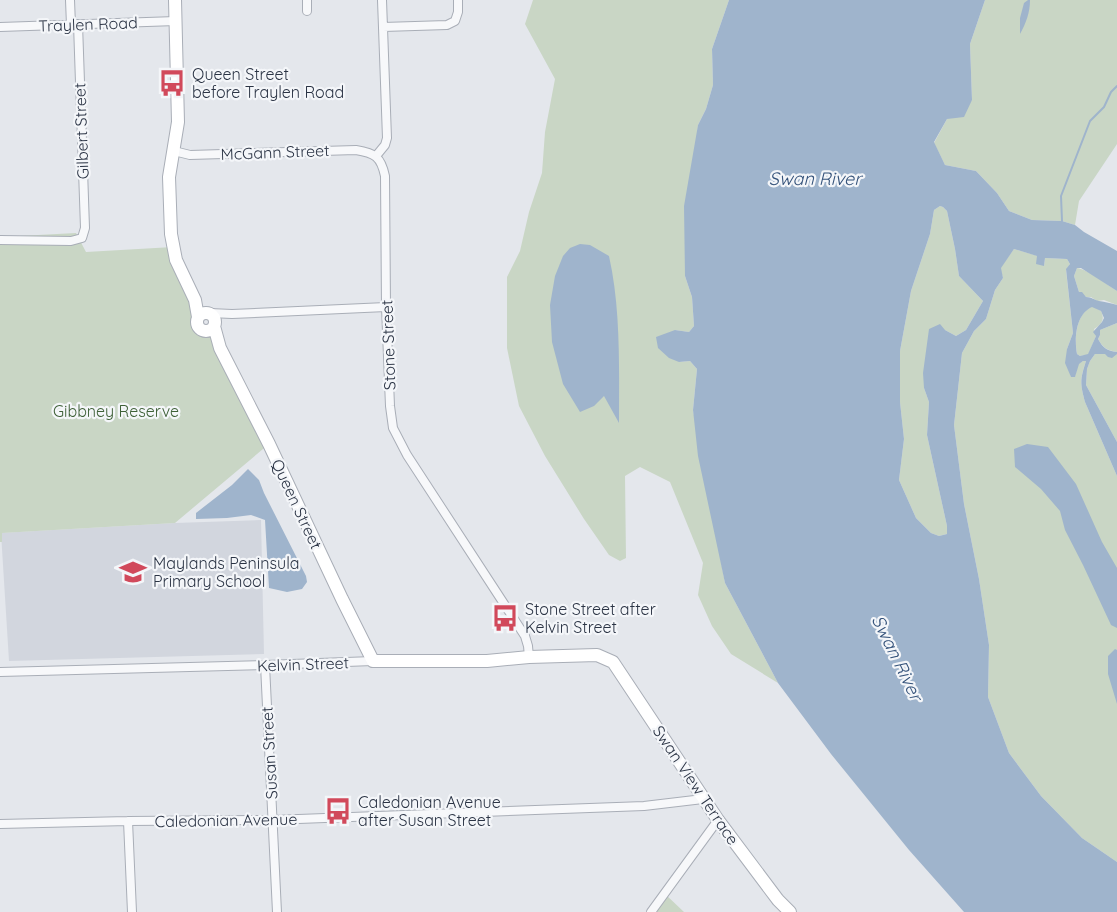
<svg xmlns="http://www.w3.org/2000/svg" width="1117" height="912" viewBox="0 0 1117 912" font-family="Quicksand,sans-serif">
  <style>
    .built { fill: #d2d6de }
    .green { fill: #c9d6c5 }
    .water { fill: #9fb4cc; fill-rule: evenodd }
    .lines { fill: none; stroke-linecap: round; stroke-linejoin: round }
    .stream { stroke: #9fb4cc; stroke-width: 2 }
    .street-casing { stroke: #a9aeb7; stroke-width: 10 }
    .secondary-casing { stroke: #a9aeb7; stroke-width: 14 }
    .street { stroke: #f7f8fa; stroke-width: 8 }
    .secondary { stroke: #fff; stroke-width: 12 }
    .labels { text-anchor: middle; stroke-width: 4.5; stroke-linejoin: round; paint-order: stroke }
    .street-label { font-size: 16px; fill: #2b3445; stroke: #f4f6f9 }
    .poi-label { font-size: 16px; fill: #2b3445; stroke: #f4f6f9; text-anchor: start }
    .park-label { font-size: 16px; fill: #3f6138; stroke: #f4f6f9 }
    .water-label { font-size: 18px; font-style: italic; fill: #34527a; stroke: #f4f6f9 }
  </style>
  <rect width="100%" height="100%" fill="#e4e7ec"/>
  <path class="built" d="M261,520l3,134 -255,7 -8,-128 174,-10z"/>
  <path class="green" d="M533,0h196l-17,49 1,36 -7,24 -8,16 -13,151 7,21 2,29 -5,6 -14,-2 4,32 11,-1 7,8 -4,41 32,173 53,100 -47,-29 -19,-28 -14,-31 5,-32 -33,-81 -30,-15 -15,9 1,82 -6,3 -11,-6 -25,-36 -39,-63 -26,-50 -12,-58v-71l13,-26 9,-39 13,-39 3,-41 10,-53 -30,-55z
    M985,0h132v144l-38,57 -4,24 -13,-4 -30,-1 -23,-9 -12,-18 -21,-22 -31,-6 -11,-22 13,-24 25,-19 -2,-56z
    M940,206l3,1 4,4 8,38 4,27 24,25 -17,29 -10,6 -11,-6 -21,58 5,14 -2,33 20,91v8l-8,2 -8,-3 -15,-15 -17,-38 5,-41 -4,-37v-51l11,-60 19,-57 4,-24z
    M76,233l10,19 87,-5 30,66 -10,13 13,5 14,17 49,96 -94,79 -173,10v9h-2v-305z
    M1014,249l24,7 6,10 1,-8 22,1 3,5 -4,6 7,63 -6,16 4,28 4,-1 3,-12 5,-3h3c-6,18 -6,22 -1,41l32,74v386l-35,-24 -41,-42 -32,-43 -21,-56 1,-52 -10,-66 -15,-75 -10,-79 8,-72 12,-22 12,-12 9,-29 8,-12 -3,-10z
    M1077,268c12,2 29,16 40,23v14l-13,-5 -7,1 -6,-4h-5l-7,-5 -5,-16z
    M1092,306l9,5c4,8 1,13 -7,18l2,7 -8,19 -8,1 -3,-2c-3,-16 -1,-40 15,-48z
    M1117,323v29c-10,-2 -14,-4 -19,-13l2,-4v-5z
    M1095,354h22v88l-31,-57 1,-16 3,-8z
    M664,893l20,19h-33z"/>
  <path class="water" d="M729,0h256l-15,44 2,56 -8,17 -17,2 -13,23 11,23 31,6 21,22 12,18 23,9 30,1 13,4 9,7 33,19v40l-36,-23h-4l-3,8 5,16h3l4,5c6,0 8,3 13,4 6,1 12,2 18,4v18l-17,7v5l-2,4c5,9 9,12 19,13v2l-5,4 -4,-1 -3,-3h-10l-5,7 -3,8 -1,16 31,57v34l-32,-74c-5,-19 -5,-22 1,-41h-3l-4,3 -4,13h-4l-6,-14 2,-14 6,-16 -7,-64 4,-5 -3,-5 -22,-1 -1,8 -8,-2 1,-8 -23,-7 -13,19 2,10 -8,12 -9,29 -12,12 -12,22 -8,72 10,79 15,75 10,66 -1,52 21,56 32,43 41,42 35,24v50h-153l-55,-62 -78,-96 -53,-71 -53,-100 -27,-127 -5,-46 4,-41 -7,-8 -11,1 -10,-4 -11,-10 -2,-11 19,-7 14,2 5,-6 -2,-29 -7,-21 -1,-70 14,-81 8,-16 7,-24 -1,-36zM940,206l3,1 4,4 8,38 4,27 24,25 -17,29 -10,6 -11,-6 -5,-6 -11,5 -6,44 1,15 5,14 -2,33 20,91v8l-8,2 -8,-3 -15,-15 -17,-38 5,-41 -4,-37v-51l11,-60 19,-57 4,-24zM1092,307l9,4 3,7 -2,4 -9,10 3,4 -8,18 -8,2 -3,-2c-3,-16 -1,-40 15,-47z
    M1028,0h2c0,13 -4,23 -10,34v-16l4,-15z
    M580,244l10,1 19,11c12,54 10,112 10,167l-15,-27 -10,10 -14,6 -17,-28 -11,-42 -2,-37 5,-29 8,-20 7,-8z
    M1027,444l21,3 28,37 26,58 15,26v60l-6,-3 -28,-60 -18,-35 -5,-19 -19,-22 -26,-22 -1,-18z
    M248,469l11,11 5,13 42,83 1,6 -5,7 -15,3 -18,-4 -4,-68 -14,-5 -24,3 -31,1v-6l36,-28z
    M1115,649l2,1v54l-9,-30v-18z"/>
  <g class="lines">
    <path class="stream" d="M1062,221l-1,-25 29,-75 14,-14 7,-15 6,-6"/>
    <defs>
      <path id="street" d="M70,0l1,25
        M307,11v-11
        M0,27l176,-6
        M383,27l64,-2 8,-4 3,-9v-12
        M174,151l16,4 166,-5c19,3 25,7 29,26l1,131 4,99 3,22 14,27 118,181 3,10 1,11
        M376,156l9,-11 2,-7 -5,-138
        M0,240l71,1 11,-3 3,-10 -7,-204
        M210,313l22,1 154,-7
        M265,665l12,247
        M0,672l265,-7 108,-4
        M128,821l4,91
        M0,824l128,-3 144,-1 372,-14 59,-7
        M651,912l67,-92"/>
      <path id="secondary" d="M175,0l3,122 -9,55 2,57 5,26 19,40 3,17
        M197 322a9 9 0 1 1 18 0a9 9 0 1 1-18 0Z
        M214,326l6,22 49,96 73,155 31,62h114l42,-4 68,-2 16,7 105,158 60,80 12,12"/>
    </defs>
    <use href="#street" class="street-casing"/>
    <use href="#secondary" class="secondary-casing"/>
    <use href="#street" class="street"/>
    <use href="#secondary" class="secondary"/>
  </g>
  <defs>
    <symbol id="bus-bare" viewBox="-9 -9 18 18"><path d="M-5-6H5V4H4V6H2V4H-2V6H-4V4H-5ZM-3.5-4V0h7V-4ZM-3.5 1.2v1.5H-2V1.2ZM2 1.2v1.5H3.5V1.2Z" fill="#d1495b" stroke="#f4f6f9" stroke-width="2.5" paint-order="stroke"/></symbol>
    <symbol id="school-bare" viewBox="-9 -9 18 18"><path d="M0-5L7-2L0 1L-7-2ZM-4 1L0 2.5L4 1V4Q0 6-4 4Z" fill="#d1495b" stroke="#f4f6f9" stroke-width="2.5" paint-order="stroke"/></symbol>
  </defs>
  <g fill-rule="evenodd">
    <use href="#bus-bare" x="153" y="64" width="38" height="38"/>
    <use href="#school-bare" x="114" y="553" width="38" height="38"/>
    <use href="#bus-bare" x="486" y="599" width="38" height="38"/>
    <use href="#bus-bare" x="319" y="792" width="38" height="38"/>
  </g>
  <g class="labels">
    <g class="street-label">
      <text transform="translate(88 24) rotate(-2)" y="6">Traylen Road</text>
      <text transform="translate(81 131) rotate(-92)" y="6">Gilbert Street</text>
      <text transform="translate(275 152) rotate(-2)" y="6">McGann Street</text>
      <text transform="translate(388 345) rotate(-92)" y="6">Stone Street</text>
      <text transform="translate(297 504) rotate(65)" y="6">Queen Street</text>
      <text transform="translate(303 664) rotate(-2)" y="6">Kelvin Street</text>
      <text transform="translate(269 753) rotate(-93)" y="6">Susan Street</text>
      <text transform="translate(696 785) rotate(56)" y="6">Swan View Terrace</text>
      <text transform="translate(226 820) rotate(-1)" y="6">Caledonian Avenue</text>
    </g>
    <g class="poi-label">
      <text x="192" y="80">Queen Street<tspan x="192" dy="18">before Traylen Road</tspan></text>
      <text x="153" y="569">Maylands Peninsula<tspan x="153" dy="18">Primary School</tspan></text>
      <text x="525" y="615">Stone Street after<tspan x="525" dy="18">Kelvin Street</tspan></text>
      <text x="358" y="808">Caledonian Avenue<tspan x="358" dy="18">after Susan Street</tspan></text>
    </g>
    <g class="park-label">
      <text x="116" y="417">Gibbney Reserve</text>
    </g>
    <g class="water-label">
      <text x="815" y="185">Swan River</text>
      <text transform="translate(897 658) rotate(64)" y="6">Swan River</text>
    </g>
  </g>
</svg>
